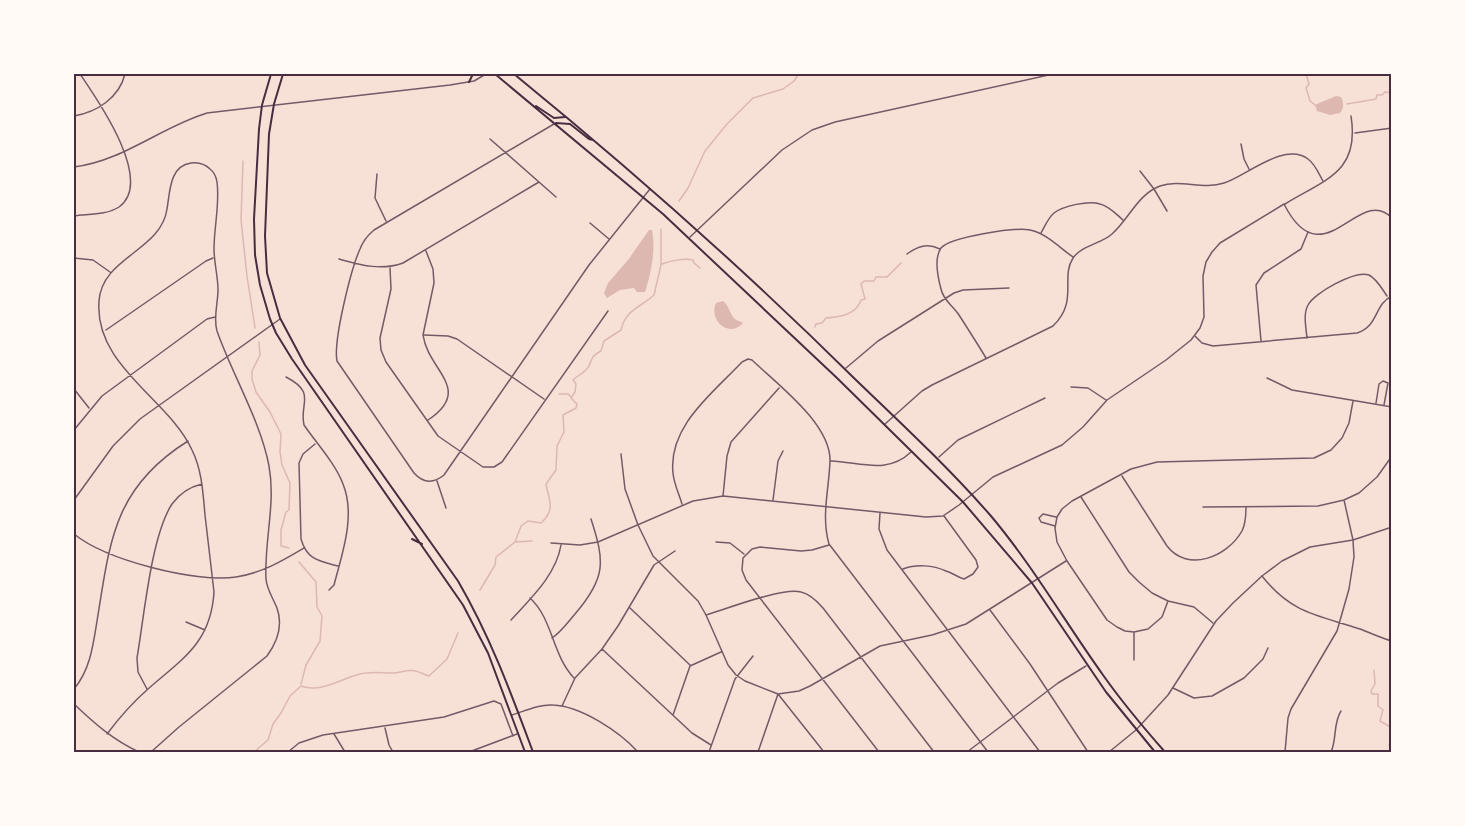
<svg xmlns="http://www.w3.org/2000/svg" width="1465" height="826" viewBox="0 0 1465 826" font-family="Karla,sans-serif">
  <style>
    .water { fill: #dcb8b0 }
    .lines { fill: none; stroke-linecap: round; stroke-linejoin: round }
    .stream { stroke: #dcb8b0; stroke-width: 1.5 }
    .minor { stroke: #755966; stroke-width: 1.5 }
    .tertiary { stroke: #755966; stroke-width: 1.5 }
    .primary { stroke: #4a2c40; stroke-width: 2 }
    .neatline { fill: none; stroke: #4a2c40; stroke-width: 2 }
  </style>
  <rect width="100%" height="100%" fill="#f7e1d7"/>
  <path class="water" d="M1336,96l5,1c3,5 3,11 -1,16l-10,2 -13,-4 -2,-6 2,-1z
    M649,230h3c4,19 -1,44 -7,62h-8l-3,-4 -14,2 -13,8 -3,-5 4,-10 20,-23z
    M723,301c7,5 6,13 12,18 2,2 5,2 8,4 -14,16 -35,-3 -27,-20z"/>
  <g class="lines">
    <path class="stream" d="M1306,74l3,10 -3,4 4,13 5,4
      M1347,104l29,-5 1,-4h5l3,-3 7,1
      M243,161l-2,59 6,56 8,52
      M679,201l9,-13 17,-37 22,-27 26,-26 30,-9 11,-8 5,-7
      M662,264c8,-3 22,-6 31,-4l1,3 6,5
      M815,327l1,-3 6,-1 4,-5c14,-1 30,-3 35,-18l4,-1 -4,-15 3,-3h10l2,-4h11l14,-14
      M259,342l1,13 -8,16v8l4,13 14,20 11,22 -1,18 2,13 8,18 -1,27 -3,2 -5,18v16l8,2
      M559,394h9l3,3
      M515,542l17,-1
      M299,562l17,20 1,25 5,9 -2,25 -14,24 -5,19
      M480,590l15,-25 1,-8 19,-15 6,-16 7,-5 13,2c15,-14 8,-22 5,-39l10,-14 1,-24 7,-14 -1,-17 13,-7 1,-4 -6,-6 4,-6 1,-8 -3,-4c4,-4 9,-6 13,-10 7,-7 2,-13 15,-19l3,-10 17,-11c5,-21 19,-22 33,-35l7,-30v-36
      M1374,670l1,14 -4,7 1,3h6v12l5,4 -3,11 12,7
      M1392,734l-3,12h3
      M254,752l14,-12 5,-16 8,-11 9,-17 11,-10c21,7 39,-7 59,-12 11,-3 22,-1 33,-1 7,0 15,-4 23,-2 4,1 9,4 13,5l18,-17 11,-26"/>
    <path class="minor" d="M74,116c23,-4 45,-18 51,-42
      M554,124l-180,106c-6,5 -11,11 -14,19 -9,20 -27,92 -23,112l77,112c9,10 19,11 30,2l145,-210 61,-76
      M1355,133l37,-5
      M490,139l66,58
      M1241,144l3,15 5,10
      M1140,171l14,18 13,22
      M377,174l-2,24 11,23
      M1285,204c41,-25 75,-32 66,-88
      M74,216c14,-2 33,-1 45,-9 36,-26 -22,-108 -39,-133
      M590,223l19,16
      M1041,233c4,-7 7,-15 13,-20 9,-7 35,-13 46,-9 9,2 16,10 23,16
      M426,251l7,18 1,14 -11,52c5,36 51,54 5,85
      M907,254c11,-8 20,-11 33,-5
      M74,258l19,2 17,12
      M339,259c22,6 42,12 64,4l136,-81
      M390,268l1,21 -11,49 1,12 5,12 52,74 45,31h11l8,-5 106,-151
      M106,330l100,-69 7,-3
      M424,335l24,1 9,3 87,60
      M1195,336l7,7 11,3 144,-13c22,-7 17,-29 35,-37
      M1307,338c-1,-11 -4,-24 1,-33 6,-12 47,-35 61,-30 8,4 13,14 18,21
      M1261,341l-5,-56 8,-12 37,-24 7,-17
      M986,358c-9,-15 -18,-29 -27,-43 -6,-9 -16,-15 -18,-26 -3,-11 -7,-31 0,-41 9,-11 74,-21 89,-18 16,3 30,18 43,27
      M846,368l32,-27 76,-48 9,-3 46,-2
      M286,377c31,16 13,26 18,48 13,19 31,38 39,59 13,32 -1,70 -9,101l-5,5
      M1267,378l25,12 100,17
      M1071,387l17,1 18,12
      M74,389l15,19
      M1376,403l3,-19 4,-3 5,2 -4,22
      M885,424l37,-33 10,-6 121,-59c26,-25 7,-48 20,-68 9,-13 28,-14 39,-24 17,-15 26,-40 48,-48 20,-7 43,4 64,-3 21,-6 60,-42 84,-24 7,5 11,15 15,22
      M74,430l28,-34 105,-77 8,-2
      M315,444l-12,10 -4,9 2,76c6,21 18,22 37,27
      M621,454l4,35 13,36 15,31 45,45 8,14 22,50 8,10 9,6 33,13 46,58
      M939,457l19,-17 87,-42
      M831,461c29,1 56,14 80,-9
      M1122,476l45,70c21,27 60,11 75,-15 4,-8 4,-16 4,-24
      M437,481l9,27
      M723,496l4,-40 4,-14 48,-54
      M1081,497l48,75 10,10 13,11 16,8 26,6 19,16
      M773,500l5,-39 5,-10
      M682,504c-3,-10 -8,-20 -9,-31 -5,-47 40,-80 69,-111l6,-3 4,1c25,24 79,64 78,101 -1,29 -9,55 -1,83l159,208
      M1203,507l115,-1 26,-6 15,-7 18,-16 15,-21
      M880,513l-1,16 8,21 153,202
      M1055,526l-14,-4 -2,-4 4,-4 13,3
      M74,534c32,26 121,49 162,43 26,-4 46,-16 68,-29
      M716,542l14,1 14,11
      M829,545l-17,5 -11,1 -41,-4 -8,2 -9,9 -1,12 4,10 133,172
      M903,569c13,-5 30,-4 43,2 7,2 11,6 18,8l9,-5 5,-7 -2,-7 -32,-44
      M1262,576c30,38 56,39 98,53 11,4 21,9 32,12
      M530,598c23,21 22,57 44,80
      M1168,601l-6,16 -14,12 -14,3 -9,-1 -8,-4 -10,-7 -40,-59 -10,-19 -2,-14 2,-11 5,-8 10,-8 59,-32 26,-7 157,-4 17,-8 11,-12 7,-15 4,-22
      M630,608l60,57
      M990,610l40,54 58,88
      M706,615c20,-6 77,-28 95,-23 9,2 16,9 22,16l111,144
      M511,620c20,-22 45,-45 50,-75
      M186,622l19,8
      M552,638c9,-6 16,-16 23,-24 31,-36 30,-52 16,-95
      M602,649l90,84 19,12
      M1134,660v-27
      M1173,688l21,10 18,-2 32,-18 19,-19 5,-11
      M74,689c16,-19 19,-43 23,-68 13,-79 16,-133 91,-180
      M147,689l-9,-17 -1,-14c7,-40 14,-122 35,-154 8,-11 17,-17 30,-20
      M74,704c20,19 39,36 65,48
      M562,706l13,-28 27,-29 16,-23 36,-61 21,-14
      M512,715c13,-4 27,-11 41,-10 28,1 67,27 85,47
      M673,715l17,-49 31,-14
      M385,728l4,17 4,7
      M107,734c12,-16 25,-31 41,-45 34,-30 63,-46 66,-97 -3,-25 -6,-51 -9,-77 -2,-22 -3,-45 -13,-65 -23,-51 -98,-84 -93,-149 3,-44 62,-50 68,-92 3,-16 2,-43 24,-46 7,-1 14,1 19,6 4,3 6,7 7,13 3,21 -3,45 -3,67 0,14 4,27 4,41 0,13 -5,28 -1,41 15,43 44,91 52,135 7,38 -5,75 -3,113 1,11 7,19 11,29 6,17 1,33 -10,48l-88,71 -28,25
      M334,734l11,18
      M288,752l11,-9 24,-8 121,-18 50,-16 7,3 12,32
      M469,752l48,-18
      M709,752l26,-73 18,-23
      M758,752l20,-58 21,-3 11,-5 70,-40 52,-11 34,-11 100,-63
      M967,752l91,-69 28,-17
      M1285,752l3,-34 3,-9 46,-78 12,-42 5,-32 -1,-17 -9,-40
      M1331,752c6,-13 2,-29 10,-41"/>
    <path class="tertiary" d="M74,167c49,-6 87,-40 133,-54l243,-28 24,-4 12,-7
      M690,237l92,-87 30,-20 23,-8 218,-48
      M74,500l39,-54 27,-27 140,-100
      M551,543l29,2 18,-3 95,-41 30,-5 203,21 17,-1 16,-11 34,-28 69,-32 21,-18 24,-27 59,-40 25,-20 9,-12 4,-11 -1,-41 3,-14 6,-10 8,-9 64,-39c39,77 75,-21 108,14
      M1109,752l27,-22 32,-35 48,-74 17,-18 29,-27 20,-15 28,-14 43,-7 39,-13"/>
    <path class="primary" d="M271,74l-9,31 -3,24 -5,90 1,36 5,30 10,34 6,14 16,26 171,246 25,48 37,99
      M283,74l-9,30 -5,30 -4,102 2,37 13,45 25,47 153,216c32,55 53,112 75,171
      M495,74l168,140 174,164 126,124 69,81 74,109 49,60
      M514,74c119,97 234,199 343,307 46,44 92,87 134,135 42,50 74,106 112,159 19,27 40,52 62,77
      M469,82l4,-8
      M536,106l18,12 11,-1
      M556,123l14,1 19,15 4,1
      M412,539l10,5"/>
  </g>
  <rect width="1465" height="826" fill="none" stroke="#fffaf5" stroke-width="150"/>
  <rect x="75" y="75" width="1315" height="676" class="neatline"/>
</svg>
